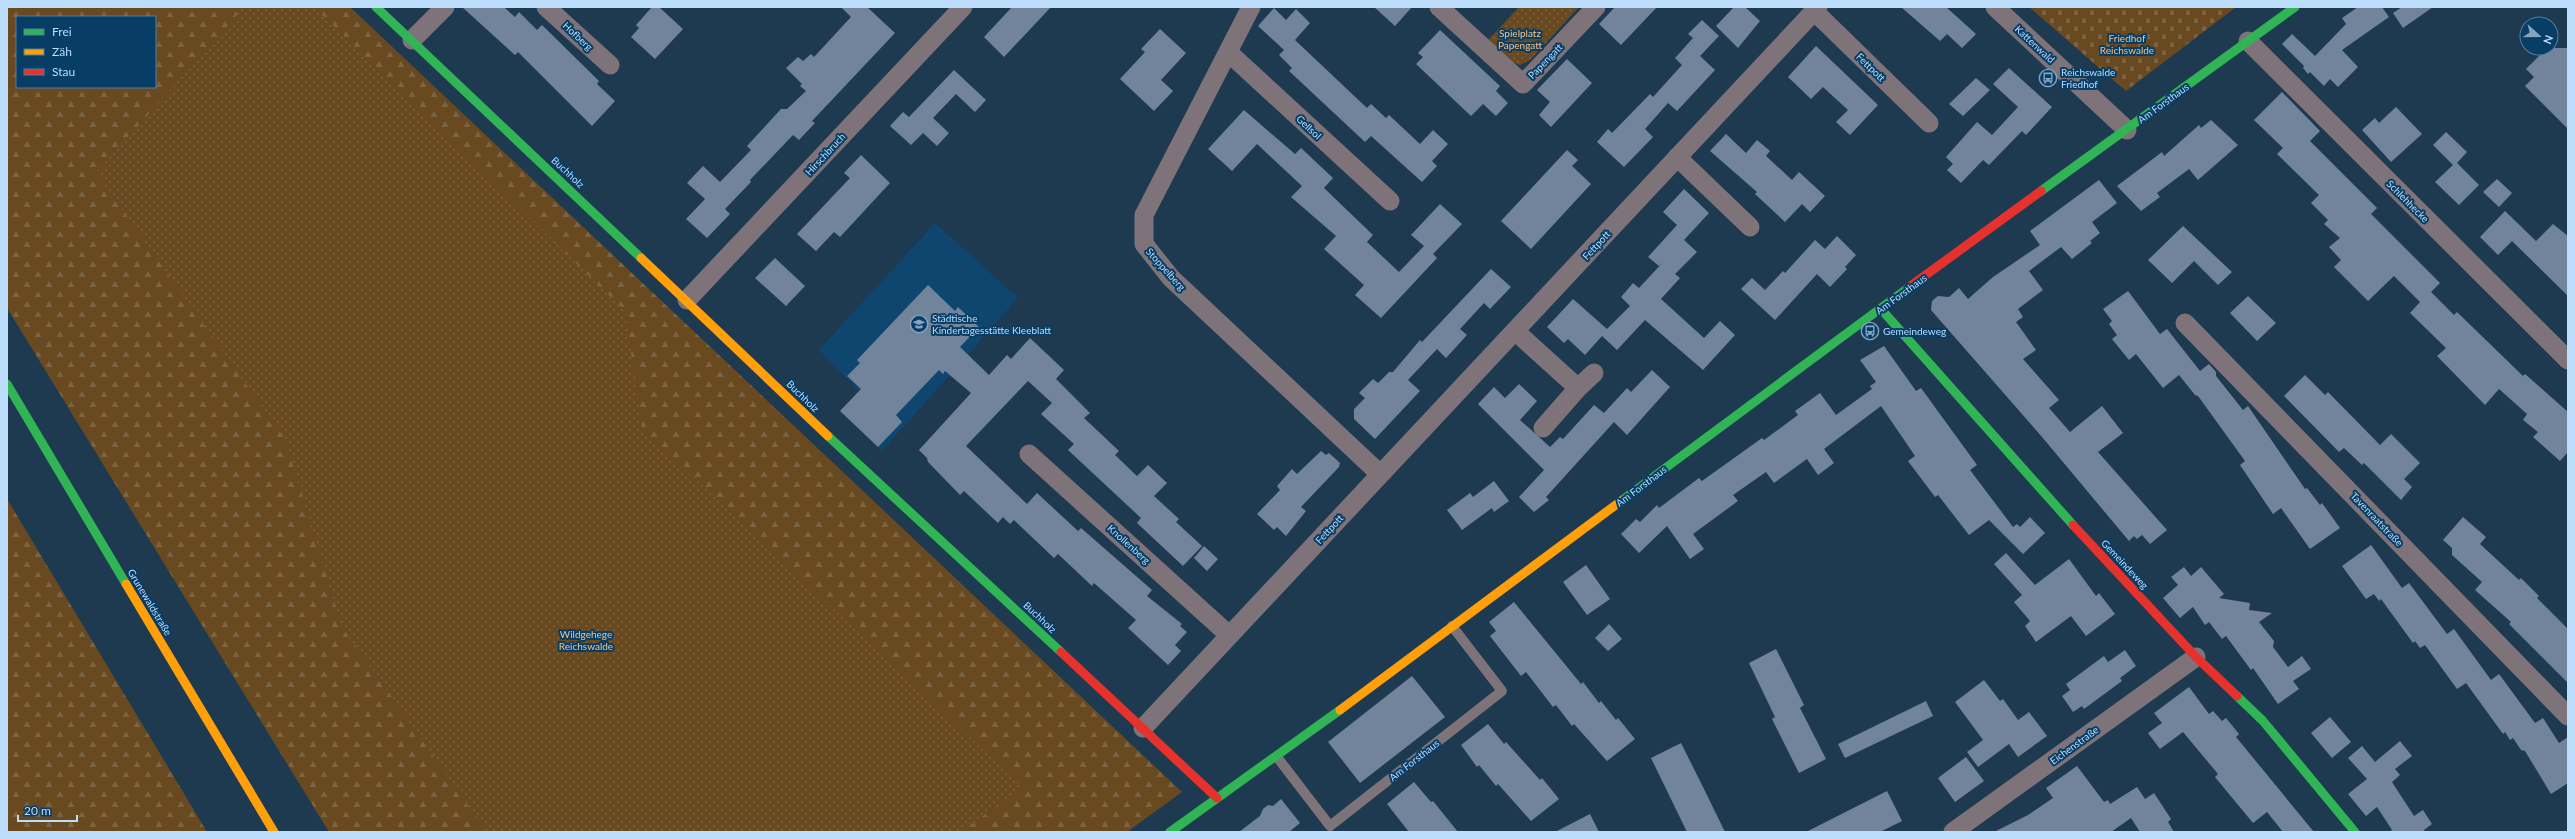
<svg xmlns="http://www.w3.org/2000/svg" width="2575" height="839" viewBox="0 0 2575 839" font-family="Lato,sans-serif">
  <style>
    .built { fill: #0e4670 }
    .forest { fill: url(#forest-firs); fill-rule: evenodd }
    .cemetery { fill: url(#cemetery-stones) }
    .park { fill: url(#park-dots) }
    .building { fill: #72849c }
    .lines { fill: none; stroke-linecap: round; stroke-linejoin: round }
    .lane { stroke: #7e7379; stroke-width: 10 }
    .street { stroke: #7e7379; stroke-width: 19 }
    .fast { stroke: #30b455; stroke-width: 9 }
    .slow { stroke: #ff9f0a; stroke-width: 9 }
    .jam { stroke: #e5322d; stroke-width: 9 }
    .labels { text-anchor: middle; stroke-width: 4; stroke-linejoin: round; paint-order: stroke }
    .park-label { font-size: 10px; fill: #fac082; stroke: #083e66 }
    .street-label { font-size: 10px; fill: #bdddfc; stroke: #083e66 }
    .poi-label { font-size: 10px; fill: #bdddfc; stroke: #083e66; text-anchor: start }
  </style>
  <defs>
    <pattern id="forest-firs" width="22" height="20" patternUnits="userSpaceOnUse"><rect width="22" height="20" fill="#694920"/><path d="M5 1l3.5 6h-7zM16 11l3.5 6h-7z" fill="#7c6341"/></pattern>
    <pattern id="cemetery-stones" width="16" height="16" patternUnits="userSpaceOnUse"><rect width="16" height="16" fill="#694920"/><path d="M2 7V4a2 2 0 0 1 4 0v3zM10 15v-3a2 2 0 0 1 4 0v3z" fill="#7c6341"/></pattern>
    <pattern id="park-dots" width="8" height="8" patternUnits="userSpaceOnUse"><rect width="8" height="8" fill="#694920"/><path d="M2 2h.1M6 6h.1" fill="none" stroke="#7c6341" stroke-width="1.8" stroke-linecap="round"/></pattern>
  </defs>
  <rect width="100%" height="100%" fill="#1e3a50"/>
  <path class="built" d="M935,223l83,75 -136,153 -42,-40 19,-20 -40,-41z"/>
  <path class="forest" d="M7,7h343l832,785 -55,40h-798l-322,-524zM17,17h138v70h-138z
    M7,499l200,333h-200z"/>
  <path class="cemetery" d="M2029,7h207l-110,84z"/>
  <path class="park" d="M244,7h70l311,304 17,118 380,358 -61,45h-474l-145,-205 -57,-188 -189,-266z
    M1519,7h60l-49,53 -10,5 -10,-4 -22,-21z"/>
  <path class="building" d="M462,7h42l11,10 4,-5 18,18 5,-5 57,56 -2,3 18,17 -23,25 -74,-74 -3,3z
    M652,7h7l24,22 -28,30 -24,-22 8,-9 -3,-3z
    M841,7h26l28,26 -83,88 3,2 -16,17 -6,-5 -43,45 1,2 -26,27 5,5 -23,24 -21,-19 19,-20 -18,-16 16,-17 17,16 31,-32 -4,-4 34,-37h6l19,-18 -6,-5 2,-2 -16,-16 12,-11 5,4 8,-7 3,3 37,-40z
    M1012,7h39l-47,50 -20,-20z
    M1374,7h38l-17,19z
    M1615,7h42l-36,38 -22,-21z
    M1734,7h11l15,14 -22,27 -22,-22z
    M1901,7h45l30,27 -14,14 -15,-14 -7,7z
    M2358,7h24l7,10 -47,33 16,17 -20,20 -8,-8 -6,7 -14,-14 -2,2 -5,-6 1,-2 -22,-22 10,-10 23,22 31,-32 -4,-6z
    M2402,7h31l-30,21 -10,-15z
    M1274,8l12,12 10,-11 14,14 -15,17 72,68 4,-4 15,14 3,-3 31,29 13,-14 15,14 -16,17 5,5 -15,16 -51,-46 -6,6 -76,-71 3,-3 -13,-13 5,-5 -26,-24z
    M1702,20l17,16 -19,20 15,14 -38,41 -9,-8 -23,26 8,8 -29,30 -27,-25 11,-13 4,4 38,-39 3,3 29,-32 -7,-7 18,-20 -5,-4z
    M1160,29l26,24 -25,27 12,11 -19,20 -34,-32 25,-27 -4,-3z
    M1440,30l60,56 -4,5 12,12 -12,13 -13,-12 -12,12 -55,-52 7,-7 -5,-4z
    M1816,46l62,59 -28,30 -14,-13 12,-12 -12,-11 -13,-12 -12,12 -23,-22z
    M2547,48h21v81l-43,-43 9,-9 -8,-8z
    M1567,59l25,24 -41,44 -12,-12 11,-13 -13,-12z
    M2009,68l43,39 -26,28 -4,-4 -33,34 -6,-5 -22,23 -14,-13 6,-6 -7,-7 31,-35 15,13 26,-28 -25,-23z
    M954,70l32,30 -11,12 -19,-18 -23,24 16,15 -12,13 -14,-13 -12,12 -21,-19 13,-14 6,5z
    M1976,78l14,12 -27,26 -14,-12z
    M2282,92l38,39 -10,10 67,67 -6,6 69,69 -9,9 23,23 3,-3 66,64 2,-2 43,38v40l-8,9 -27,-24 5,-5 -15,-12 4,-6 -28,-25 -14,16 -48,-49 9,-8 -36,-35 10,-11 -26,-26 -26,25 -34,-34 7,-7 -12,-13 11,-9 -16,-14 4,-4 -17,-17 8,-8 -42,-41 6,-6 -29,-28z
    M2396,107l26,27 -31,28 -29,-32 13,-12 4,5z
    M1244,110l51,44 6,-6 32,30 -9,10 49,47 -6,7 32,30 25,-26 -13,-11 29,-31 22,20 -29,30 4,4 -56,60 -26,-23 9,-10 -40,-36 12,-13 -45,-39 11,-11 -45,-42 -25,27 -24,-22z
    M2211,120l27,25 -40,35 -9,-11 -32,24 3,4 -19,14 -24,-25 45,-34 2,4 35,-31 2,3z
    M2446,132l21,20 -10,11 22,22 -20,20 -24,-23 18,-17 -20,-20z
    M1726,134l20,19 11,-13 13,11 -4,5 26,24 7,-8 26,24 -15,16 -8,-8 -17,18 -30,-28 2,-2 -47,-41z
    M1567,150l11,10 -6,6 19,18 -60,65 -30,-28z
    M861,155l29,28 -50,54 -6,-5 -18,19 -19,-17 53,-56 -6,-5z
    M2497,179l15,14 -13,14 -16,-15z
    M2099,180l18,23 -25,19 8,11 -10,8 2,2 -20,16 -11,-12 -32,24 14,19 -25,19 5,8 -7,5 20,28 -13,9 36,41 -10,8 21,24 32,-26 21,27 -25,19 69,78 -17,14 -8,-9 -5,4 -3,-3 -5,5 -87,-104 -111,-127 1,-9 6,-5 11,1 10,-9 9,11 25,-22 47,-32 -10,-14z
    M1684,189l25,24 -25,27 13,12 -22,22 5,4 -19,21 43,39 16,-17 15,14 -32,35 -58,-50 -28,30 -15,-14 -17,19 -17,-16 -4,4 -17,-16 26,-28 34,30 23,-23 -9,-9 12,-14 6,5 26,-28 -6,6 -11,-9 29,-32 -14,-13z
    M2505,211l31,30 17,-17 15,12v60l-56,-55 -14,14 -18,-18z
    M2183,226l49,46 -14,13 -24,-24 -22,22 -24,-23z
    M1837,236l19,19 -11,12 2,2 -17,18 -13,-13 -42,46 -34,-31 11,-11 13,12 18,-19 2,2 30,-33 10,9z
    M775,258l30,28 -19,20 -31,-28z
    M1491,269l20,18 -21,22 -6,-6 -24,26 7,6 -21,23 -9,-9 -29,31 12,11 -45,48 -21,-20v-10l11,-11 -6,-5 14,-14 5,4 11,-11h4l27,-32 2,2z
    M928,285l27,26 3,-4 21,20 -19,20 29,28 18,-20 4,4 19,-21 34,32 -8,9 34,34 -6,5 35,33 -4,4 22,21 11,-11 19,18 -13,13 25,23 -3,3 26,24 -19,20 -46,-43 4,-5 -73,-68 6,-6 -33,-30 11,-11 -24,-22 -62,65 61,58 10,-11 41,38 3,-3 71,62 -5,6 35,28 -2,2 7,6 -12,13 6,6 -13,14 -40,-37 8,-8 -42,-37 -2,3 -34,-32 -4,4 -40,-38 -4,4 -7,-7 -5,6 -34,-32 -4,4 -32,-33 -1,-4 -8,-8 52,-57 -26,-22 -2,3 -4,-4 -43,45 6,7 -24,25 -38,-36 21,-22 -14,-13 13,-13 -3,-3z
    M2128,291l32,43 7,-5 33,42 9,-7 7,8v4l27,34 5,-4 57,83 2,-1 13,17 2,-2 18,25 -30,21 -29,-41 -8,6 -33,-49 5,-4 -47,-65 -3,-1 -16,-20 -16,13 -27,-34 -7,6 -17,-21 5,-4 -8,-11 3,-3 -9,-12z
    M2248,296l28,27 -19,18 -27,-28z
    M1884,346l32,45 5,-3 56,77 -7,5 43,57 4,-3 3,3 10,-10 15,16 -22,21 -34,-34 -20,15 -31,-40 -3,2 -27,-36 7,-5 -34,-50 -57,43 10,14 -16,12 -11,-16 -33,24 -8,-11 -33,23 5,6 -45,33 11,15 -14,10 -23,-33 -28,27 -18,-19 15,-15 4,3 17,-17 2,3 40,-30 3,3 60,-43 2,2 34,-25 -3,-4 25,-18 16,22 36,-26 -2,-3 6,-4 -16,-22z
    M1652,370l18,17 -43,48 -13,-13 -68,75 3,3 -15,12 -15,-15 25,-27 -66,-66 16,-17 11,11 14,-14 18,17 -17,19 30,27 10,-10 3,2 31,-34 10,8 23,-25 4,4z
    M2305,375l20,20 3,-3 52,53 11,-11 29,29 -16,16 8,8 -11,13 -37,-37 -2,2 -18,-17 -5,4 -55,-56z
    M1321,451l5,4 3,-2 11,10 -1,4 -38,40 5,4 -20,25 -9,-9 -3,3 -17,-16 23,-24 -3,-4 15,-17 5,5z
    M1494,481l15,20 -15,11 -2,-4 -30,22 -15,-20 23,-17 3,4z
    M2463,517l23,20 -6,7 39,36 2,-2 18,18 -2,2 31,31v54l-59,-59 2,-2 -36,-32 7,-8 -30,-27v-7l-9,-8z
    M2371,545l31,43 7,-5 38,51 7,-5 37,51 8,-6 36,49 8,-5 16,25 9,-6v46l-17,11 -26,-43 -4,-1 -8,-12 -3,2 -5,-8 -2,2 -37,-51 -9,6 -32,-44 -5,3 -5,-7 -2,2 -32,-44 -2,2 -5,-7 -8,5 -24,-33z
    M1204,546l14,13 -11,12 -13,-13z
    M2006,553l29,32 34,-26 27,37 3,-3 16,21 -29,22 -15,-20 -35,26 -11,-16 5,-5 -16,-19 8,-7 -28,-31z
    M1586,565l24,34 -23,16 -24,-33z
    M2184,567l7,9 10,-9 23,27 -5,4 31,5 -1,7 23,3 -13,9 15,19 -1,6 15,20 14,-11 9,13 -18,12 6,8 -21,15 -25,-36 -2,2 -25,-34 -4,3 -13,-17 -4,3 -12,-18 -13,11 -17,-20 15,-13 -7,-8z
    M1514,602l67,82 2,-2 16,21 2,-2 15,19 2,-2 17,21 -28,22 -33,-37 -2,2 -16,-21 -3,2 -27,-35 -5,4 -31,-40 6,-5 -7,-9z
    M1609,624l13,15 -14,12 -13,-13z
    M1776,649l28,56 -4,3 26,51 -27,14 -27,-54 3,-2 -26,-54z
    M2125,650l11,16 -16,12 2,3 -38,28 -2,-3 -9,6 -11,-16 8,-6 -4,-6 38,-28 4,6z
    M1412,676l33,41 -85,66 -32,-41z
    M1984,680l16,21 3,-2 15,21 11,-8 18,24 -29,21 -9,-13 -31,23 -11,-15 16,-12 -28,-38z
    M2189,687l20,27 4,-3 9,10 4,-3 13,16 -3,3 78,95h-31l-16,-20 -14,11 -38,-46 3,-3 -35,-42 -23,17 -12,-16 14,-10 -8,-10z
    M1926,701l7,15 -88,42 -7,-14z
    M2330,717l21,25 -19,16 -21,-25z
    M1488,724l16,20 2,-2 34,38 2,-2 17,21 -28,22 -33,-37 -2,2 -17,-21 -2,2 -16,-22z
    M2400,741l12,15 -17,13 5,6 -8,7 22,34 9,-6 9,14 -8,6 1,2h-36l3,-2 -15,-23 -11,9 -18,-22 19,-15 -19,-21 14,-12 13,16z
    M1681,743l24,48 20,41h-38l-36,-74z
    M1966,757l18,24 -29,21 -17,-24z
    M2077,766l27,36 4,-2 2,4 27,-17 8,12 9,-6 17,26 -3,3 6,10h-34l-9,-14 -20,14h-117l34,-17 25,-17 -7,-10z
    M1414,782l17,20 2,-1 25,31h-49l-22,-28z
    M1887,791l15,30 -22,11h-74z
    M1281,799l19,24 -11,9h-50l21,-16 3,-7 5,-4 5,1z
    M1590,814l9,18h-44z"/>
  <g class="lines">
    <path class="lane" d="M1277,757l53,69 172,-135 -50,-65"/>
    <path class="street" d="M546,7l64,58
      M1251,7l-107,208v29l27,34 209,196
      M1439,7l84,77 73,-77
      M1995,7l132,123
      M1814,11l115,112
      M412,40l33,-33
      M2248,41l320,319
      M1228,52l162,149
      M1677,157l73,70
      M687,300l276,-293
      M2185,323l383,393
      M1515,331l63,57 -35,40
      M1578,388l16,-15
      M1029,454l200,181
      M1143,728l675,-721
      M1953,832l243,-175"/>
    <path class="fast" d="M376,7l265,251
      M2041,191l254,-184
      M1881,309l192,216
      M7,384l119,200
      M828,436l233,216
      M1621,501l291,-216
      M2237,696l26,25 92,111
      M1170,832l170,-122"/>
    <path class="slow" d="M641,258l187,178
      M126,584l148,248
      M1340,710l281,-209"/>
    <path class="jam" d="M1912,285l129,-94
      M2073,525l123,132 41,39
      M1061,652l156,146"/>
  </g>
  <defs>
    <symbol id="bus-ring" viewBox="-11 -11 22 22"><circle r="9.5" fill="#083e66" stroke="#85a4c0" stroke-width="1.5"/><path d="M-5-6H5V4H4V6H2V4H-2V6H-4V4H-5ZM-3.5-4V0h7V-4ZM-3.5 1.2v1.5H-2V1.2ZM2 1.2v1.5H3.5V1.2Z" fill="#85a4c0"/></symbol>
    <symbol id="school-ring" viewBox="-11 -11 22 22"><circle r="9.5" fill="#083e66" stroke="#85a4c0" stroke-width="1.5"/><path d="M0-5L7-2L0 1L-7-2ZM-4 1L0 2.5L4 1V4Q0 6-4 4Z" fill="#85a4c0"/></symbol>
  </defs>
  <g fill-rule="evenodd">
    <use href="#bus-ring" x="2038" y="68" width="20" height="20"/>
    <use href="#school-ring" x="909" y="314" width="20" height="20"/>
    <use href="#bus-ring" x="1860" y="321" width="20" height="20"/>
  </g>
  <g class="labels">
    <g class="park-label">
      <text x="1520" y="37">Spielplatz<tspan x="1520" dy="12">Papengatt</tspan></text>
      <text x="2127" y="42">Friedhof<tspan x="2127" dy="12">Reichswalde</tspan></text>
      <text x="586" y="638">Wildgehege<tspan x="586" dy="12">Reichswalde</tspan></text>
    </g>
    <g class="street-label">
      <text transform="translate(578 36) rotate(43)" y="4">Hofberg</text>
      <text transform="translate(2035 44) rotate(43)" y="4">Kattenwald</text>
      <text transform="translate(1545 61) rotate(-46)" y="4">Papengatt</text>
      <text transform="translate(1871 67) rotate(44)" y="4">Fettpott</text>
      <text transform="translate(2163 103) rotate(-36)" y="4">Am Forsthaus</text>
      <text transform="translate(1309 127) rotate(43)" y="4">Gellsol</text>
      <text transform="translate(825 154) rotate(-47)" y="4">Hirschbruch</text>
      <text transform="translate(568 172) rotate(43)" y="4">Buchholz</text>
      <text transform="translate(2408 201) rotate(45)" y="4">Schlehhecke</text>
      <text transform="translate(1596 245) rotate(-47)" y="4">Fettpott</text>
      <text transform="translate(1166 269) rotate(48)" y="4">Stoppelberg</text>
      <text transform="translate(1901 294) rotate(-36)" y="4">Am Forsthaus</text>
      <text transform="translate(803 396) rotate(44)" y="4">Buchholz</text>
      <text transform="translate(1641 486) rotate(-37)" y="4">Am Forsthaus</text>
      <text transform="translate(2377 519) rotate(46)" y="4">Tavenraatstraße</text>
      <text transform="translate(1329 529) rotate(-47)" y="4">Fettpott</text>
      <text transform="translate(1129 544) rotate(42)" y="4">Knollenberg</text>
      <text transform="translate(2125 564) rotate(47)" y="4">Gemeindeweg</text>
      <text transform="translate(150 602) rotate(59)" y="4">Grunewaldstraße</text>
      <text transform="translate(1040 617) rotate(43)" y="4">Buchholz</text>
      <text transform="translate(2074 745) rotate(-36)" y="4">Eichenstraße</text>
      <text transform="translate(1414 760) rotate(-38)" y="4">Am Forsthaus</text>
    </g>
    <g class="poi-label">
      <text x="2061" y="76">Reichswalde<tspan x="2061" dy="12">Friedhof</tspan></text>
      <text x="932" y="322">Städtische<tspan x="932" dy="12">Kindertagesstätte Kleeblatt</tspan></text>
      <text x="1883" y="335">Gemeindeweg</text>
    </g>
  </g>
  <rect width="2575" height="839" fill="none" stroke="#bdddfc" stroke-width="16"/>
  <rect x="16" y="16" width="140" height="72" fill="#083e66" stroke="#507ea2"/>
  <rect x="24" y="29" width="20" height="6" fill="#30b455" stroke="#507ea2"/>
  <text x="52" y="36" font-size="12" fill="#bdddfc">Frei</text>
  <rect x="24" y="49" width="20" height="6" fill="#ff9f0a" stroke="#507ea2"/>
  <text x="52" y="56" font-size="12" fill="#bdddfc">Zäh</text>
  <rect x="24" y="69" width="20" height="6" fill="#e5322d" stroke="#507ea2"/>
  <text x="52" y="76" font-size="12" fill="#bdddfc">Stau</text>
  <g transform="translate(2539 36) rotate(111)"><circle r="19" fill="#083e66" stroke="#507ea2"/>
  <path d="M0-3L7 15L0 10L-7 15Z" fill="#85a4c0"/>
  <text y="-6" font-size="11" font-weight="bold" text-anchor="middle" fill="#bdddfc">N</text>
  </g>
  <path d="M18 815v6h59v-6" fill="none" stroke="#bdddfc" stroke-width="2"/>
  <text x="24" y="815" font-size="12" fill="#bdddfc" stroke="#083e66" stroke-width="3" paint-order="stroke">20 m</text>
</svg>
